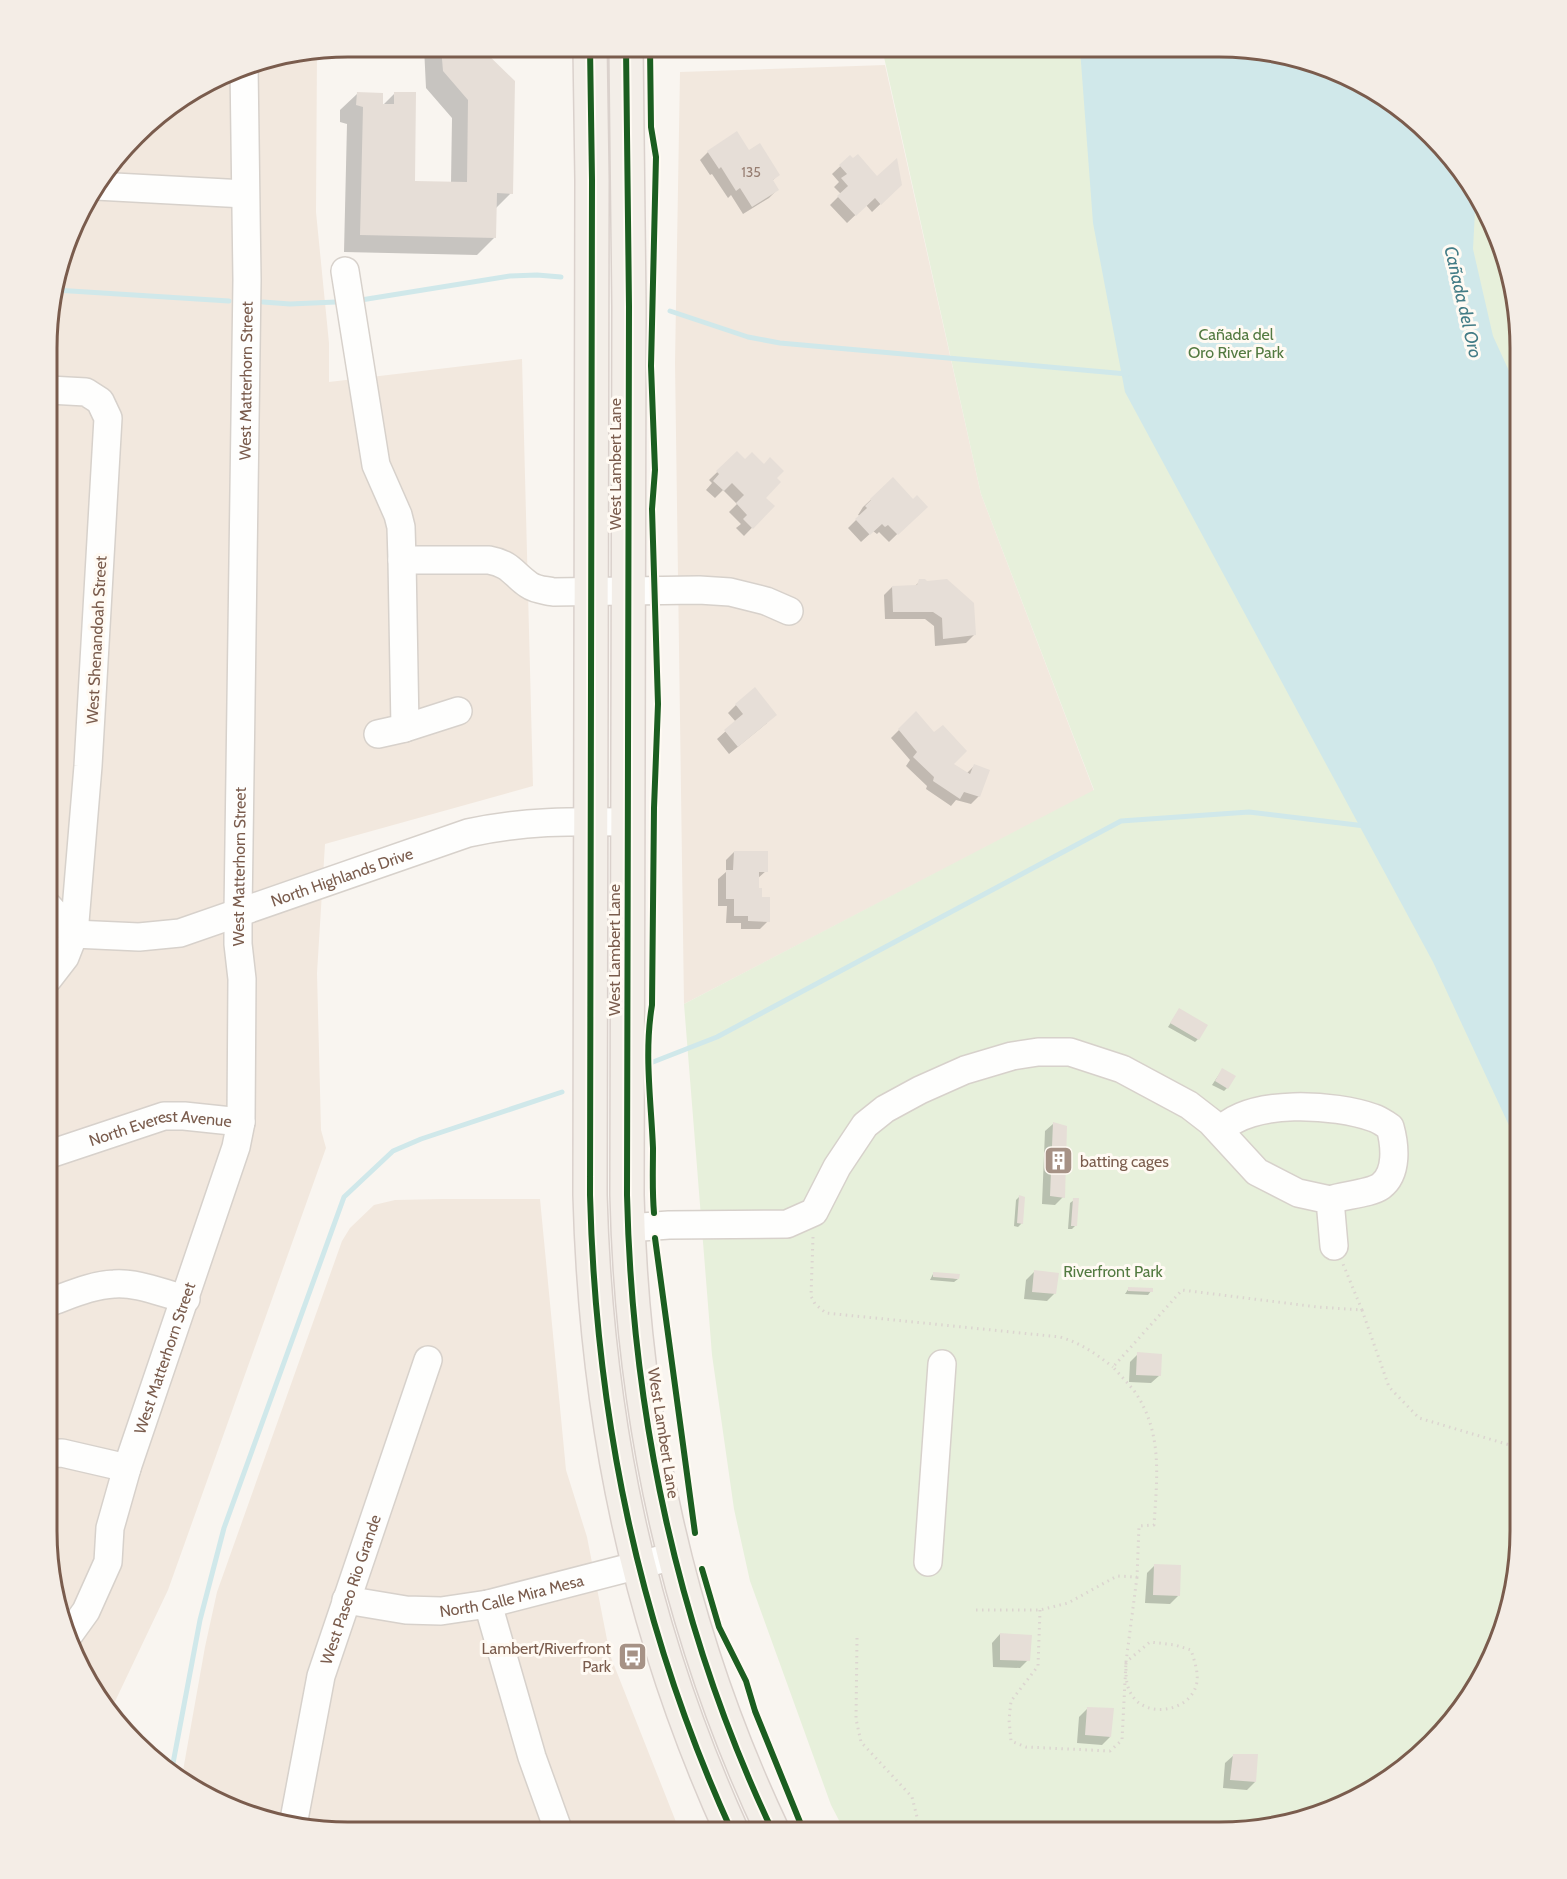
<svg xmlns="http://www.w3.org/2000/svg" width="1567" height="1879" viewBox="0 0 1567 1879" font-family="Cabin,sans-serif">
  <style>
    .residential { fill: #f2e8de }
    .green { fill: #e7f0db }
    .water { fill: #d0e8ea }
    .shadow { fill: #0003 }
    .lines { fill: none; stroke-linecap: round; stroke-linejoin: round }
    .stream { stroke: #d0e8ea; stroke-width: 5 }
    .building { fill: #e6ded7 }
    .minor-casing { stroke: #d7d1cb; stroke-width: 30 }
    .major-casing { stroke: #dad1cc; stroke-width: 36 }
    .path { stroke: #dcd5d0; stroke-width: 3; stroke-dasharray: 1.5 4.5; stroke-linecap: butt }
    .minor { stroke: #fefefd; stroke-width: 27 }
    .major { stroke: #f3eee8; stroke-width: 33 }
    .cycleway-casing { stroke: #fffaf3; stroke-width: 10 }
    .cycleway { stroke: #1b5e20; stroke-width: 6 }
    .labels { text-anchor: middle; stroke-width: 6; stroke-linejoin: round; paint-order: stroke }
    .number-label { font-size: 14px; fill: #977e72 }
    .park-label { font-size: 16px; fill: #537a41; stroke: #fffaf3 }
    .street-label { font-size: 16px; fill: #7a5c4d; stroke: #fffaf3 }
    .poi-label { font-size: 16px; fill: #7a5c4d; stroke: #fffaf3; text-anchor: start }
    .water-label { font-size: 18px; font-style: italic; fill: #437c86; stroke: #fffaf3 }
    .rim { fill: none; stroke: #7a5c4d; stroke-width: 3 }
  </style>
  <rect width="100%" height="100%" fill="#f9f5f0"/>
  <path class="residential" d="M317,52l-1,160 13,131v39l193,-23 11,427 -208,58 -8,129 4,157 5,18 -158,442 -58,122 -23,-30 -30,-72 -10,-78 2,-1224 38,-111 62,-76 101,-58z
    M885,65l96,429 113,297 -410,213 -9,-641 5,-291z
    M442,1199h98l26,271 21,67 23,118 70,177h-352l-77,-15 -70,-35 24,-135 12,-55 125,-351 8,-13 24,-23 21,-5z"/>
  <path class="green" d="M882,48l377,1 75,20 53,28 46,38 47,62 30,72 10,78v1204l-15,77 -25,54 -47,62 -63,48 -72,30 -59,10h-394l-14,-27 -81,-224 -16,-72 -22,-154 -28,-351 410,-214 -113,-296z"/>
  <path class="water" d="M1080,49h179l75,20 53,28 46,38 43,57 -3,57 20,87 27,59v754l-87,-187 -308,-570 -32,-169z"/>
  <path class="shadow" d="M424,47h56l31,146 -16,16 -1,29 -17,17 -133,-3 3,-128 -7,-2v-12l17,-16 25,12 13,-13 18,89 38,1 1,-65 -26,-30z
    M708,152h41l29,23 -6,6 5,9 -8,8 -26,16 -12,-19 -3,3 -16,-24 -2,1 -10,-15z
    M850,157l42,36 -20,19 -6,-7 -19,18 -17,-18 11,-11 -7,-7 5,-5 -7,-8z
    M737,453l8,8 30,17 -11,20 9,8 -29,30 -8,-8 5,-4 -12,-12 8,-8 -14,-14 -8,8 -9,-8 6,-7 -3,-3z
    M893,479l20,22 13,5 -37,36 -10,-10 -2,2 -4,-3 -12,11 -13,-14 12,-12 -2,-1 5,-8z
    M920,581l54,54 -8,8 -31,3 -1,-20 -9,-7h-40l-1,-24 8,-8 23,-1z
    M736,705l31,18 -38,31 -12,-15 19,-17 -8,-9z
    M916,713l36,51 15,9 7,-7 5,30 -8,8 -15,-4 -5,6 -25,-17 1,-3 -21,-20 4,-6 -19,-22z
    M734,852l32,19 -9,8 4,19 7,23 -8,8h-19v-6h-15l1,-17h-9v-27l8,-7v-12z
    M1179,1010l19,29 -3,3 -27,-15z
    M1222,1070l5,18 -3,3 -12,-6z
    M1053,1124l10,73 -8,8 -13,-1 3,-73z
    M1019,1197l3,26 -4,4 -4,-1 2,-26z
    M1074,1200l2,25 -4,4h-4l2,-26z
    M1034,1272l21,21 -8,8 -23,-2 2,-19z
    M933,1274l25,5 -4,3 -24,-2z
    M1129,1288l22,3 -3,4 -23,-1z
    M1138,1354l22,21 -9,8 -22,-1 1,-20z
    M1155,1565l23,31 -8,8 -25,-1 2,-30z
    M1000,1634l28,26 -8,8 -27,-1 -1,-24z
    M1087,1709l23,28 -8,8 -25,-2 2,-26z
    M1234,1755l21,27 -8,8 -24,-2 2,-25z"/>
  <g class="lines">
    <path class="stream" d="M55,290l174,11
      M361,300l149,-24 27,-1 24,2
      M263,302l27,2 46,-2
      M670,311l78,26 32,6 347,31
      M653,1062l64,-25 404,-216 128,-9 116,14
      M171,1774l29,-154 24,-92 120,-331 49,-46 28,-12 141,-47"/>
  </g>
  <path class="building" d="M441,47h39l35,34 -2,113 -16,-1 -1,45 -136,-3 3,-128 -7,-2 1,-13 26,1v11h11v-12h22l-1,89 52,1 1,-82 -25,-29z
    M737,131l12,19 11,-7 20,32 -7,5 6,10 -27,17 -12,-19 -4,3 -15,-24 -2,2 -12,-18z
    M858,154l19,22 20,-18 5,27 -21,20 -6,-7 -19,18 -19,-20 11,-10 -7,-8 6,-4 -8,-9 11,-10 3,3z
    M737,451l8,8 7,-7 12,12 6,-7 14,14 -7,7 4,4 -15,16 9,8 -22,23 -10,-10 4,-4 -11,-12 8,-8 -12,-12 -8,8 -11,-10 6,-7 -3,-3z
    M893,477l20,22 4,-4 11,12 -30,28 -10,-10 -3,2 -3,-3 -12,11 -15,-16 12,-11 -2,-2 6,-6 -1,-1z
    M919,579h6l2,2 20,-2 27,24 2,32 -33,4 -1,-21 -9,-6h-40l-1,-26 25,-1z
    M755,687l22,28 -39,32 -14,-17 19,-16 -8,-10z
    M916,711l18,21 9,-7 24,26 -13,13 16,10 4,-10 16,6 -10,27 -16,-5 -4,7 -27,-18 1,-4 -21,-20 4,-5 -19,-23z
    M734,851h34v21h-9v16h3v9h8v25l-22,-1v-5h-14v-17h-8v-29h7z
    M1179,1008l29,17 -9,15 -29,-17z
    M1222,1068l14,8 -8,13 -13,-8z
    M1053,1122l14,4 -2,72 -15,-2z
    M1019,1195l6,2 -2,27 -6,-1z
    M1073,1198h6l-2,28h-6z
    M1034,1270l25,3 -3,21 -24,-2z
    M933,1272l27,2 -1,5 -26,-2z
    M1128,1287l25,1v4l-25,-1z
    M1137,1352l25,2 -1,22 -25,-1z
    M1154,1564l27,1 -1,31 -27,-1z
    M1000,1633l32,2 -2,26 -30,-1z
    M1087,1707l27,1 -3,29 -26,-2z
    M1233,1754h25l-2,28 -26,-2z"/>
  <g class="lines">
    <defs>
      <g id="minor">
        <path d="M96,186l149,8"/>
        <path d="M345,271l31,194 22,50 3,12 1,33"/>
        <path d="M49,390l37,2 14,9 8,17 -20,348 -14,168"/>
        <path d="M405,728l53,-17"/>
        <path d="M378,734l27,-6 -3,-168h87c22,4 24,14 40,25 7,5 16,5 24,7l146,-2 31,2 36,9 23,10"/>
        <path d="M48,906l26,28"/>
        <path id="s1" d="M48,979l17,-22 9,-23 65,3 41,-4 288,-100c53,-12 105,-12 159,-11"/>
        <path d="M1220,1131c30,-33 115,-27 154,-13 6,2 11,6 16,9 5,18 8,46 -9,59 -11,8 -38,9 -51,14"/>
        <path id="s2" d="M47,1155l117,-39h20l57,6"/>
        <path d="M628,1228l41,-3 118,-1 27,-12 23,-45 28,-42 20,-16 35,-19 45,-20 47,-14 26,-4h32l52,17 67,36 22,17 46,50 41,21 32,7 4,46"/>
        <path d="M47,1303c21,-7 44,-18 67,-19 23,-2 50,10 72,15"/>
        <path d="M47,1454l15,-1 65,15"/>
        <path d="M928,1562l14,-198"/>
        <path id="s3" d="M346,1600l60,10 35,1 47,-7 186,-48"/>
        <path d="M488,1604l44,153 27,75"/>
        <path id="s4" d="M68,1636l18,-25 22,-49 2,-34 17,-60 109,-321 5,-25 1,-143 -4,-35v-31l9,-633 -3,-214"/>
        <path id="s5" d="M293,1825l28,-149 107,-316"/>
      </g>
      <path id="major" d="M590,47l2,133 -2,1015c6,224 49,433 142,637
        M626,47l3,259 -2,889c5,220 51,437 146,637"/>
    </defs>
    <use href="#minor" class="minor-casing"/>
    <use href="#major" class="major-casing"/>
    <path class="path" d="M813,1237l-2,59 4,8 11,9 234,24c21,6 36,17 53,30
      M1362,1310l27,77 30,31 94,28 7,8
      M976,1610h64l28,-7 49,-27 20,1 2,-51 15,-1c3,-47 9,-92 -19,-133 -7,-9 -15,-17 -22,-25l69,-77 135,17 45,3 -19,-46
      M1040,1610l-2,56 -27,35 -2,19 2,21 15,6 84,4 12,-11 4,-78c0,13 -1,25 8,36 14,18 49,14 60,-7 7,-13 1,-28 -3,-41l-16,-5 -25,-3 -24,20 11,-85
      M857,1638l-1,81 5,23 51,55 5,20 -1,15"/>
    <use href="#minor" class="minor"/>
    <use href="#major" class="major"/>
    <defs>
      <path id="cycleway" d="M590,47l2,133 -2,1015c6,224 49,433 142,637
        M626,47l3,259 -2,889c5,220 51,437 146,637
        M650,47l1,80 5,30 -5,209 4,104 -3,39 6,195 -4,104 -2,197c-8,48 -1,95 1,143 0,22 -1,43 1,65
        M1501,248l8,45 8,31
        M655,1238l40,295
        M702,1569l17,58 27,54 9,30 49,121"/>
    </defs>
    <use href="#cycleway" class="cycleway-casing"/>
    <use href="#cycleway" class="cycleway"/>
  </g>
  <defs>
    <symbol id="building-square" viewBox="-11 -11 22 22"><rect x="-9" y="-9" width="18" height="18" rx="4" fill="#a69286" stroke="#fffaf3"/><path d="M-4-6H4V6H1V3H-1V6H-4ZM-2.5-4.3h1.7v1.8h-1.7ZM.8-4.3h1.7v1.8H.8ZM-2.5-1h1.7V.8h-1.7ZM.8-1h1.7V.8H.8Z" fill="#fff"/></symbol>
    <symbol id="bus-square" viewBox="-11 -11 22 22"><rect x="-9" y="-9" width="18" height="18" rx="4" fill="#a69286" stroke="#fffaf3"/><path d="M-5-6H5V4H4V6H2V4H-2V6H-4V4H-5ZM-3.5-4V0h7V-4ZM-3.5 1.2v1.5H-2V1.2ZM2 1.2v1.5H3.5V1.2Z" fill="#fff"/></symbol>
  </defs>
  <g fill-rule="evenodd">
    <use href="#building-square" x="1042" y="1144" width="33" height="33"/>
    <use href="#bus-square" x="616" y="1640" width="33" height="33"/>
  </g>
  <g class="labels">
    <g class="number-label">
      <text x="751" y="177">135</text>
    </g>
    <g class="park-label">
      <text x="1236" y="340">Cañada del<tspan x="1236" dy="18">Oro River Park</tspan></text>
      <text x="1113" y="1277">Riverfront Park</text>
    </g>
    <g class="street-label">
      <text dy="6" stroke="none"><textPath href="#s4" startOffset="1287">West Matterhorn Street</textPath></text>
      <text transform="translate(615 464) rotate(-90)" y="6">West Lambert Lane</text>
      <text transform="translate(96 640) rotate(-87)" y="6">West Shenandoah Street</text>
      <text dy="6" stroke="none"><textPath href="#s4" startOffset="801">West Matterhorn Street</textPath></text>
      <text dy="6" stroke="none"><textPath href="#s1" startOffset="330">North Highlands Drive</textPath></text>
      <text transform="translate(614 950) rotate(-90)" y="6">West Lambert Lane</text>
      <text dy="6" stroke="none"><textPath href="#s2" startOffset="118">North Everest Avenue</textPath></text>
      <text dy="6" stroke="none"><textPath href="#s4" startOffset="297">West Matterhorn Street</textPath></text>
      <text transform="translate(664 1433) rotate(81)" y="6">West Lambert Lane</text>
      <text dy="6" stroke="none"><textPath href="#s5" startOffset="243">West Paseo Rio Grande</textPath></text>
      <text dy="6" stroke="none"><textPath href="#s3" startOffset="168">North Calle Mira Mesa</textPath></text>
    </g>
    <g class="poi-label">
      <text x="1080" y="1167">batting cages</text>
      <text x="611" y="1654" text-anchor="end">Lambert/Riverfront<tspan x="611" dy="18">Park</tspan></text>
    </g>
    <g class="water-label">
      <text transform="translate(1463 302) rotate(77)" y="6">Cañada del Oro</text>
    </g>
  </g>
  <path d="M0 0H1567V1879H0ZM348 57H1219A291 291 0 0 1 1510 348V1531A291 291 0 0 1 1219 1822H348A291 291 0 0 1 57 1531V348A291 291 0 0 1 348 57Z" fill="#f4ede6" fill-rule="evenodd"/>
  <path class="rim" d="M348 57H1219A291 291 0 0 1 1510 348V1531A291 291 0 0 1 1219 1822H348A291 291 0 0 1 57 1531V348A291 291 0 0 1 348 57Z"/>
</svg>
